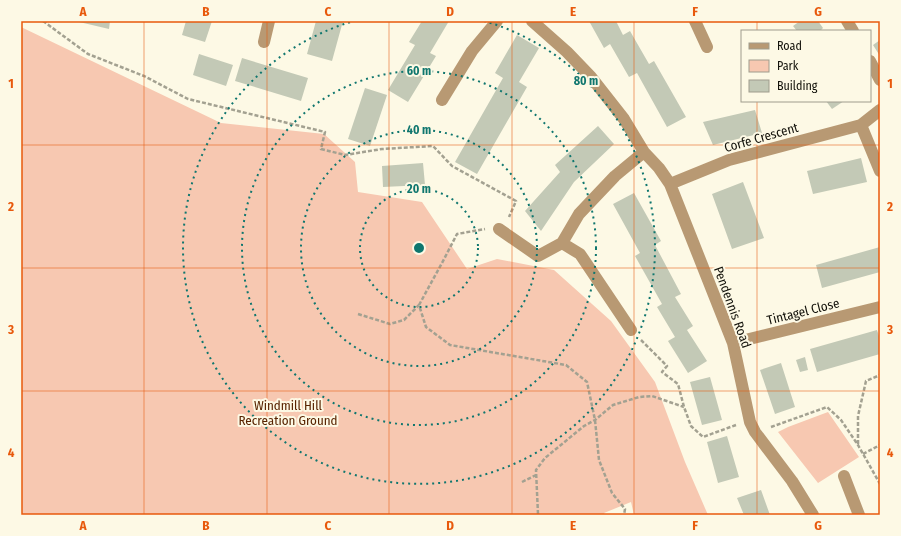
<svg xmlns="http://www.w3.org/2000/svg" width="901" height="536" viewBox="0 0 901 536" font-family="'Fira Sans Condensed',sans-serif">
  <style>
    .green { fill: #f7c8b1 }
    .building { fill: #c3c9b6 }
    .lines { fill: none; stroke-linecap: round; stroke-linejoin: round }
    .path { stroke: #a3a191; stroke-width: 2.5; stroke-dasharray: 4 2; stroke-linecap: butt }
    .minor { stroke: #b89973; stroke-width: 12 }
    .grid { fill: none; stroke: #e8590c; stroke-width: 1; stroke-opacity: 0.55 }
    .ring { fill: none; stroke: #0f766e; stroke-width: 2; stroke-dasharray: 2 4 }
    .labels { text-anchor: middle; stroke-width: 4; stroke-linejoin: round; paint-order: stroke }
    .street-label { font-size: 13px; fill: #111009; stroke: #fdf9e5 }
    .park-label { font-size: 13px; fill: #582300; stroke: #fdf9e5 }
    .centre { fill: #0f766e; stroke: #fdf9e5; stroke-width: 2 }
    .ring-label { font-size: 12px; text-anchor: middle; font-weight: bold; fill: #0f766e; stroke: #fdf9e5; stroke-width: 4; stroke-linejoin: round; paint-order: stroke }
    .neatline { fill: none; stroke: #e8590c; stroke-width: 1.5 }
    .grid-label { font-size: 13px; text-anchor: middle; font-weight: bold; fill: #e8590c }
  </style>
  <rect width="100%" height="100%" fill="#fdf9e5"/>
  <path class="green" d="M21,27l200,96 103,11 31,28 3,30 64,10 45,67 30,-10 57,11 57,51 44,61 30,80 23,53h-74l-3,-13 -27,11 1,2h-584z
    M828,412l31,45 -41,26 -40,-51 10,-5z"/>
  <path class="building" d="M75,21h35l-1,8z
    M186,21h26l-7,21 -23,-7z
    M316,21h27l-11,40 -25,-7z
    M422,21h27l-19,32 6,3 -28,46 -20,-12 27,-45 -6,-3z
    M589,21h27l7,14 7,-4 19,33 5,-3 32,56 -19,10 -30,-54 -8,4 -19,-33 -6,4z
    M800,21h18l5,7 -3,3h-23l-4,-5z
    M517,35l22,13 -20,34 8,5 -50,87 -22,-12 48,-84 -8,-5z
    M880,40v16l-7,-11z
    M199,54l34,11 -7,21 -33,-11z
    M242,58l66,20 -7,23 -66,-20z
    M365,88l22,7 -17,51 -22,-7z
    M826,101h18l-12,8z
    M755,110l7,23 -49,12 -10,-23z
    M598,126l16,18 -40,38 -33,49 -16,-20 35,-39 -5,-7z
    M861,158l6,24 -54,12 -6,-23z
    M423,163l2,22 -42,2 -1,-21z
    M743,182l21,56 -32,11 -20,-55z
    M634,193l27,48 -6,4 26,49 -6,3 18,29 -6,4 20,31 -19,12 -20,-32 7,-4 -18,-30 5,-3 -27,-48 5,-3 -27,-49z
    M880,247v25l-58,16 -6,-23z
    M877,330l3,9v15l-63,18 -7,-23z
    M805,357l3,13 -8,2 -4,-12z
    M781,363l14,44 -20,7 -15,-44z
    M710,377l12,43 -20,5 -12,-43z
    M727,436l12,41 -21,6 -11,-41z
    M761,490l9,25h-26l-7,-17z"/>
  <g class="lines">
    <path class="path" d="M43,21l45,33 56,22 44,23 137,33 -4,17 24,6 37,-6 51,-3 19,20 64,35 -7,16
      M419,305l23,-42 15,-29 28,-5
      M358,314l32,10 14,-4 15,-15 7,22 24,18 116,20 21,17 8,38 4,40 13,33 13,16 -1,6
      M641,340l26,26 -5,6 16,12 6,23 7,19 12,11 33,-12
      M771,427l56,-20 14,13 17,25 22,39
      M858,444v-28l8,-35 14,-6
      M863,454l17,-9
      M522,482l14,-7
      M538,514l-2,-44 9,-12 39,-32 11,-6 18,-15 26,-8 13,-1 32,11"/>
    <path class="minor" d="M532,21l35,31 24,25 33,42 20,33 15,16 11,16 63,159 17,79 5,10 37,49 21,34
      M695,21l12,26
      M847,21l6,10
      M264,42l5,-21
      M870,61l10,19
      M442,100l30,-49 25,-30
      M861,125l19,46
      M670,184l59,-24 132,-35 19,-15
      M499,229l39,27 24,-13 17,-29 36,-38 29,-24
      M562,243l18,11 51,76
      M733,343l147,-36
      M844,476l15,39"/>
  </g>
  <path class="grid" d="M144,21v494M267,21v494M389,21v494M512,21v494M634,21v494M757,21v10M757,101v414M21,145h859M21,268h859M21,391h859"/>
  <g class="ring">
    <circle cx="419" cy="248" r="59"/>
    <circle cx="419" cy="248" r="118"/>
    <circle cx="419" cy="248" r="177"/>
    <path d="M484 21A236 236 0 1 1 354 21"/>
  </g>
  <g class="labels">
    <g class="street-label">
      <text transform="translate(761 137) rotate(-16)" y="5">Corfe Crescent</text>
      <text transform="translate(733 307) rotate(70)" y="5">Pendennis Road</text>
      <text transform="translate(803 311) rotate(-14)" y="5">Tintagel Close</text>
    </g>
    <g class="park-label">
      <text x="288" y="410">Windmill Hill<tspan x="288" dy="15">Recreation Ground</tspan></text>
    </g>
  </g>
  <circle cx="419" cy="248" r="6" class="centre"/>
  <g class="ring-label">
    <text x="419" y="75">60 m</text>
    <text x="586" y="85">80 m</text>
    <text x="419" y="134">40 m</text>
    <text x="419" y="193">20 m</text>
  </g>
  <rect width="901" height="536" fill="none" stroke="#fdf9e5" stroke-width="44"/>
  <rect x="741" y="30" width="130" height="72" fill="#fdf9e5" stroke="#9f9c8d"/>
  <rect x="749" y="43" width="20" height="6" fill="#b89973" stroke="#9f9c8d"/>
  <text x="777" y="50" font-size="12" fill="#111009">Road</text>
  <rect x="749" y="60" width="20" height="12" fill="#f7c8b1" stroke="#9f9c8d"/>
  <text x="777" y="70" font-size="12" fill="#111009">Park</text>
  <rect x="749" y="80" width="20" height="12" fill="#c3c9b6" stroke="#9f9c8d"/>
  <text x="777" y="90" font-size="12" fill="#111009">Building</text>
  <rect x="22" y="22" width="857" height="492" class="neatline"/>
  <g class="grid-label">
    <text x="83" y="16">A</text>
    <text x="206" y="16">B</text>
    <text x="328" y="16">C</text>
    <text x="450" y="16">D</text>
    <text x="573" y="16">E</text>
    <text x="695" y="16">F</text>
    <text x="818" y="16">G</text>
    <text x="11" y="88">1</text>
    <text x="890" y="88">1</text>
    <text x="11" y="211">2</text>
    <text x="890" y="211">2</text>
    <text x="11" y="334">3</text>
    <text x="890" y="334">3</text>
    <text x="11" y="457">4</text>
    <text x="890" y="457">4</text>
    <text x="83" y="530">A</text>
    <text x="206" y="530">B</text>
    <text x="328" y="530">C</text>
    <text x="450" y="530">D</text>
    <text x="573" y="530">E</text>
    <text x="695" y="530">F</text>
    <text x="818" y="530">G</text>
  </g>
</svg>
